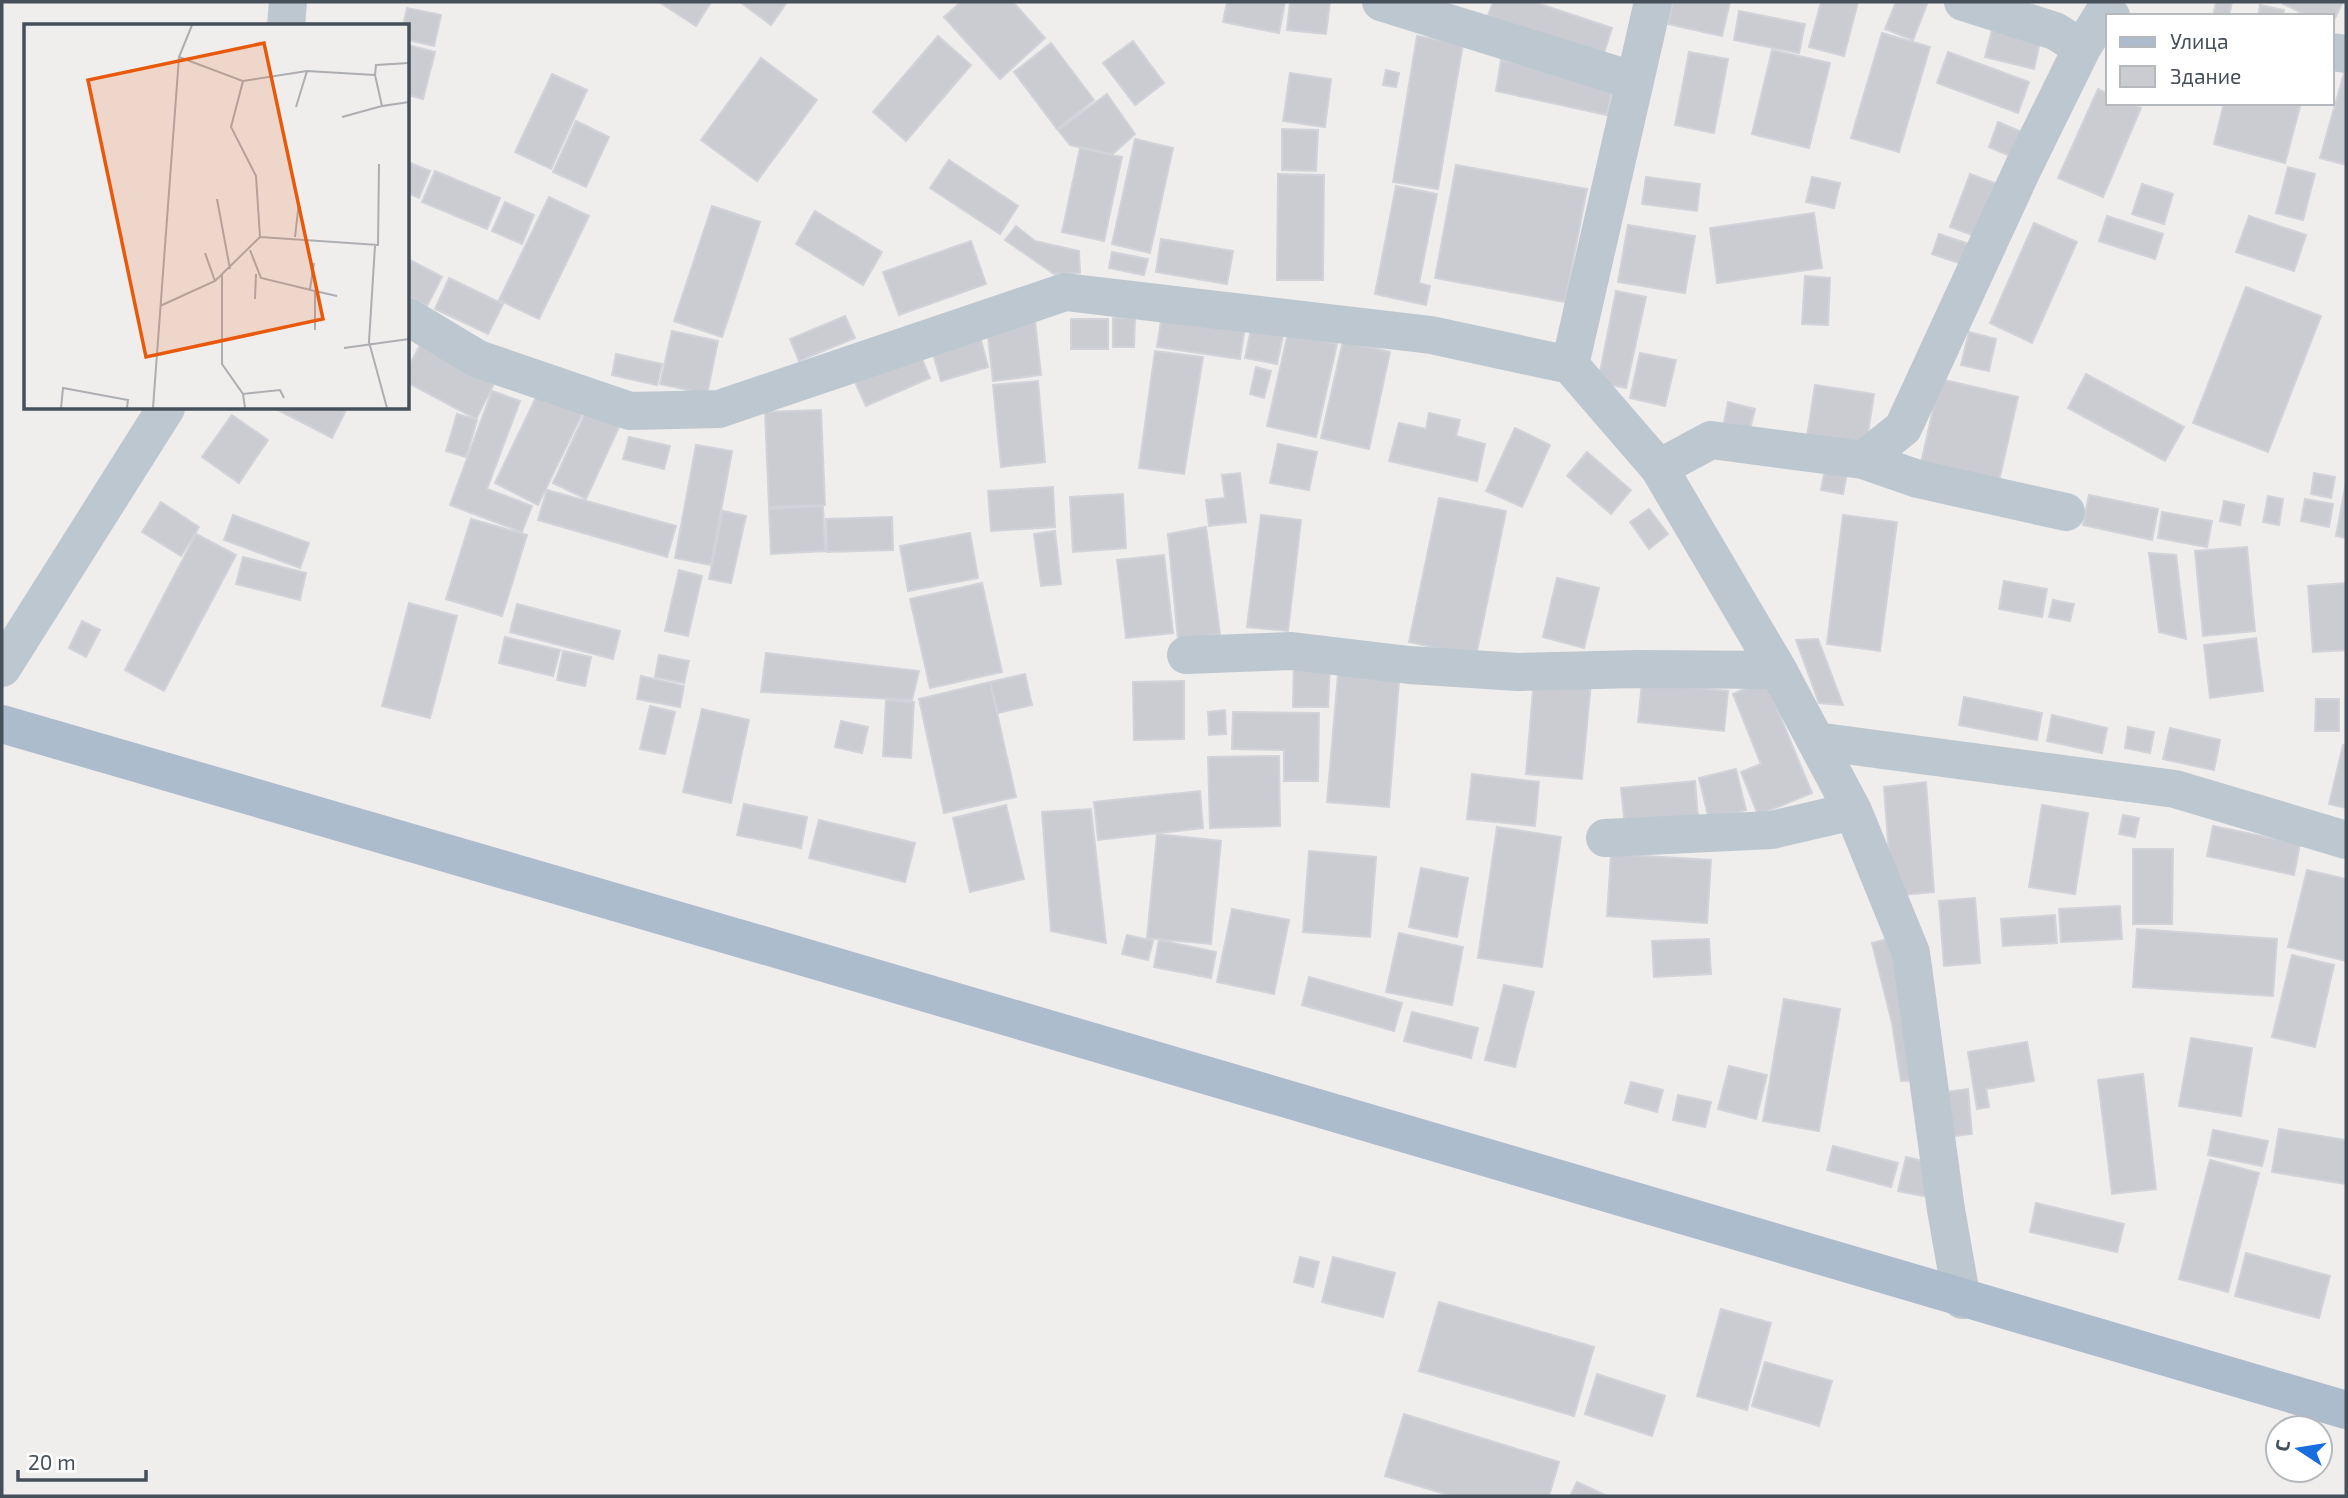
<svg xmlns="http://www.w3.org/2000/svg" width="2348" height="1498" viewBox="0 0 2348 1498" font-family="'Exo 2',sans-serif">
  <style>
    .building { fill: #caccd2; stroke: #d1d3d9; stroke-width: 2 }
    .lines { fill: none; stroke-linecap: round; stroke-linejoin: round }
    .minor { stroke: #bdc7cf; stroke-width: 38 }
    .major { stroke: #acbccc; stroke-width: 38 }
    .inset-road { fill: none; stroke: #acaeb2; stroke-width: 2 }
    .view { fill: #e8590c; fill-opacity: 0.15; stroke: #e8590c; stroke-width: 3.5 }
    .inset-edge { fill: none; stroke: #45505a; stroke-width: 3.5 }
  </style>
  <rect width="100%" height="100%" fill="#f0eded"/>
  <path class="building" d="M659,2h52l-15,24z
    M740,2h47l-16,23z
    M961,2h52l32,36 -45,41 -56,-62z
    M1227,2h58l-6,31 -56,-11z
    M1290,2h40l-4,32 -39,-4z
    M1493,2h41l78,26 -9,28 -116,-38z
    M1673,2h57l-8,34 -54,-12z
    M1821,2h37l-14,54 -35,-9z
    M1896,2h25l6,2 -14,36 -28,-11z
    M2216,2h16l-3,14h-16z
    M2284,2h59l-11,22v-8h-24l-25,-12z
    M2260,5l24,5 -1,6h-25z
    M407,8l34,7 -7,31 -26,-6v-14h-5z
    M1739,11l66,13 -6,29 -65,-13z
    M1992,30l48,12 -6,27 -49,-12z
    M1882,33l48,14 -31,105 -48,-14z
    M938,36l33,29 -65,76 -33,-29z
    M1417,36l46,8 -25,145 -45,-7z
    M1133,41l31,42 -29,22 -32,-42z
    M1051,43l43,57 -37,29 -43,-57z
    M408,45l27,7 -12,47 -15,-4z
    M1772,50l58,13 -21,85 -57,-14z
    M1689,52l39,7 -14,74 -39,-8z
    M1948,52l81,30 -11,31 -81,-30z
    M761,58l56,42 -60,81 -56,-41z
    M1501,60l112,25 -6,30 -111,-24z
    M2346,66v99l-26,-7z
    M1386,70l13,3 -3,14 -13,-2z
    M1290,73l41,6 -6,48 -42,-6z
    M552,74l35,16 -36,79 -36,-17z
    M2098,89l10,5v9h22l11,5 -38,89 -45,-19z
    M1107,94l28,40 -22,20 -43,-9 -12,-15z
    M2224,103h77l-16,60 -71,-19z
    M576,121l33,16 -23,50 -33,-15z
    M1998,122l24,10 -10,25 -23,-10z
    M1282,129l36,1 -2,41 -34,-1z
    M1135,139l38,9 -23,105 -38,-9z
    M1080,148l42,9 -18,84 -42,-9z
    M949,160l69,46 -18,28 -70,-46z
    M408,162l22,9 -11,27 -11,-5z
    M1456,165l131,24 -22,113 -130,-24z
    M2288,167l27,7 -12,46 -27,-7z
    M435,171l65,27 -13,31 -65,-27z
    M1278,174l46,1 -1,105h-46z
    M1970,174l30,11 -20,53 -30,-11z
    M1646,177l54,7 -3,27 -55,-7z
    M1812,177l28,6 -6,25 -28,-6z
    M2142,184l31,10 -9,30 -32,-10z
    M1396,186l41,8 -18,89 11,3 -4,19 -51,-11z
    M549,197l40,19 -50,103 -40,-19z
    M505,202l29,13 -12,29 -30,-13z
    M712,206l48,16 -38,115 -48,-16z
    M815,211l67,41 -19,33 -67,-41z
    M1814,213l8,55 -105,15 -7,-55z
    M2107,216l56,18 -8,25 -56,-18z
    M2249,216l57,19 -12,36 -58,-19z
    M2034,223l43,19 -45,101 -42,-20z
    M1628,225l67,11 -10,57 -67,-11z
    M1016,226l19,15 44,10 1,22 -26,1 -49,-34z
    M1939,234l30,10 -7,20 -30,-10z
    M1161,239l72,12 -6,33 -71,-12z
    M971,241l15,43 -87,31 -16,-43z
    M1112,252l36,7 -4,16 -35,-7z
    M408,259l34,18 -15,29 -19,-10z
    M1805,276l25,2 -2,47 -26,-1z
    M449,278l54,26 -15,30 -53,-25z
    M2246,287l75,29 -53,136 -75,-29z
    M1616,291l30,6 -20,91 -28,-6z
    M1162,314l83,12 -5,33 -83,-12z
    M845,316l10,22 -56,23 -9,-22z
    M1113,318h22l-1,29h-21z
    M1071,319h37v30h-37z
    M1253,320l32,6 -8,38 -32,-6z
    M1035,321l6,54 -48,6 -6,-54z
    M672,331l46,10 -11,53 -47,-10z
    M1969,332l27,7 -7,32 -28,-6z
    M1288,333l49,11 -21,93 -49,-11z
    M980,336l8,31 -47,14 -9,-30z
    M1343,341l47,11 -21,97 -48,-11z
    M420,345l74,39 -18,35 -68,-36v-15z
    M1155,351l48,6 -19,117 -45,-6z
    M919,352l11,26 -64,28 -12,-26z
    M1640,353l36,7 -11,46 -35,-8z
    M616,354l46,10 -5,21 -45,-10z
    M1256,367l15,4 -7,27 -14,-4z
    M2086,374l98,53 -19,34 -97,-53z
    M1940,379l78,18 -19,84 -78,-18z
    M1038,381l7,81 -44,5 -8,-82z
    M1815,385l59,9 -8,52 -59,-9z
    M492,391l28,10 -33,88 45,17 -10,26 -72,-27z
    M539,391l44,21 -45,93 -43,-22z
    M1728,402l27,7 -5,20 -26,-6z
    M274,408h73l-15,30z
    M821,410l4,95 -56,2 -4,-95z
    M586,411l33,16 -33,72 -33,-16z
    M1429,413l31,7 -4,16 29,8 -8,37 -88,-20 10,-38 27,6z
    M457,414l20,6 -11,37 -20,-6z
    M232,415l36,25 -29,43 -37,-26z
    M1515,428l35,17 -28,62 -36,-16z
    M629,437l41,9 -6,23 -41,-10z
    M1278,444l39,8 -8,38 -39,-7z
    M696,445l36,6 -21,114 -36,-7z
    M1587,452l44,38 -20,24 -44,-38z
    M1825,469l22,4 -4,21 -22,-4z
    M1240,473l6,49 -37,4 -3,-26 19,-2 -3,-23z
    M2314,473l21,4 -4,21 -20,-4z
    M2346,482v56l-10,-2z
    M1053,487l2,40 -64,4 -3,-40z
    M547,490l129,36 -9,31 -129,-37z
    M1123,494l3,54 -53,4 -3,-55z
    M2089,495l69,14 -6,31 -69,-15z
    M2268,496l15,3 -4,26 -16,-3z
    M1439,498l67,13 -30,145 -67,-14z
    M2305,499l28,5 -4,23 -28,-6z
    M2224,501l20,4 -4,20 -20,-4z
    M161,502l38,25 -18,29 -39,-24z
    M823,506l2,45 -54,3 -2,-45z
    M1649,509l19,25 -19,15 -19,-27z
    M723,511l23,5 -15,67 -22,-4z
    M2162,512l50,9 -5,26 -49,-9z
    M233,515l76,28 -9,25 -76,-28z
    M1261,515l40,5 -13,111 -41,-4z
    M1843,515l54,7 -17,129 -53,-7z
    M892,517l1,33 -66,2 -1,-33z
    M471,519l56,16 -25,81 -56,-17z
    M1206,527l14,107 -42,6 -10,-106z
    M1055,531l6,53 -20,2 -7,-52z
    M970,533l8,45 -70,13 -8,-45z
    M196,534l40,21 -72,136 -39,-21z
    M2247,547l8,84 -52,5 -8,-85z
    M2149,553l27,2 10,84 -27,-7z
    M1164,555l9,78 -47,5 -9,-78z
    M243,557l63,16 -6,27 -64,-16z
    M679,570l23,6 -14,60 -23,-5z
    M1557,578l42,10 -15,60 -41,-11z
    M2004,581l43,8 -5,28 -43,-8z
    M982,583l20,89 -72,16 -20,-89z
    M2346,583v67l-33,2 -5,-66z
    M2053,600l21,4 -4,17 -21,-4z
    M409,603l48,13 -27,102 -48,-12z
    M517,604l103,27 -7,28 -103,-27z
    M82,621l18,9 -14,27 -17,-9z
    M505,637l55,13 -7,26 -54,-13z
    M2256,638l7,53 -53,7 -6,-53z
    M1818,639l25,66 -24,-2 -23,-63z
    M563,651l28,6 -6,29 -28,-6z
    M766,653l153,18 -7,29 -151,-8z
    M659,655l30,6 -5,22 -29,-6z
    M1294,663l36,1 -2,43h-35z
    M1339,663l61,6 -11,138 -62,-5z
    M1025,674l7,31 -34,8 -8,-31z
    M641,676l43,10 -4,21 -43,-8z
    M1534,678l57,4 -9,97 -56,-5z
    M1765,680l47,113 -54,22 -17,-43 20,-8 -28,-70z
    M1184,681v58l-50,1 -1,-58z
    M990,682l26,115 -72,16 -25,-114z
    M1642,683l86,8 -4,40 -86,-9z
    M1964,697l78,16 -5,27 -78,-15z
    M2316,699h23v32h-24z
    M886,700l28,2 -3,56 -28,-2z
    M650,706l25,6 -10,42 -25,-5z
    M702,709l47,11 -18,83 -48,-11z
    M1225,710l1,24 -17,1 -1,-23z
    M1233,712l86,1 -1,68h-34v-31l-52,-1z
    M2052,715l55,13 -5,25 -55,-12z
    M841,721l27,6 -6,26 -27,-6z
    M2128,727l26,5 -4,21 -25,-5z
    M2170,728l50,12 -6,30 -51,-11z
    M2343,745l3,1v62l-17,-4z
    M1279,756l1,70 -70,2 -2,-71z
    M1736,769l10,41 -37,10 -10,-42z
    M1472,774l67,8 -4,44 -68,-7z
    M1695,781l3,37 -73,8 -4,-38z
    M1926,782l8,110 -42,4 -8,-109z
    M1200,791l3,37 -105,12 -4,-38z
    M744,804l63,13 -6,31 -64,-13z
    M1006,805l18,74 -54,13 -17,-74z
    M2042,805l46,8 -13,81 -46,-7z
    M1091,809l15,134 -55,-12 -9,-119z
    M2123,815l16,3 -4,19 -16,-3z
    M819,820l96,23 -10,39 -96,-24z
    M2213,826l87,18 -6,31 -87,-19z
    M1497,827l64,10 -19,130 -64,-9z
    M1157,834l64,7 -10,103 -64,-6z
    M2133,849h40l-1,75h-39z
    M1309,851l67,6 -6,80 -67,-5z
    M1611,854l100,6 -4,63 -100,-7z
    M1421,868l47,10 -11,59 -48,-10z
    M2307,870l39,9v82l-58,-14z
    M1975,898l5,65 -36,3 -5,-65z
    M2120,906l2,33 -61,3 -2,-33z
    M1232,909l57,11 -15,74 -57,-12z
    M2055,915l2,28 -54,3 -2,-27z
    M2137,929l140,10 -4,57 -140,-9z
    M1399,933l64,14 -11,58 -66,-13z
    M1127,935l26,6 -5,19 -26,-6z
    M1892,938l34,142 -25,1 -9,-58 -20,-80z
    M1709,939l2,35 -57,3 -2,-36z
    M1159,940l57,12 -5,26 -57,-11z
    M2292,955l42,10 -19,82 -43,-10z
    M1309,977l93,26 -8,28 -92,-26z
    M1504,985l30,7 -19,75 -30,-7z
    M1784,999l56,10 -21,122 -56,-10z
    M1412,1012l66,16 -7,30 -67,-17z
    M2191,1038l61,10 -11,68 -62,-10z
    M2027,1042l7,39 -48,8 3,18 -12,2 -9,-57z
    M1729,1066l38,9 -11,44 -38,-10z
    M2143,1074l13,115 -44,5 -14,-114z
    M1631,1082l32,8 -6,22 -32,-9z
    M1968,1089l4,45 -24,3 -4,-45z
    M1678,1095l33,7 -6,25 -32,-7z
    M2279,1129l67,11v44l-74,-12z
    M2213,1130l55,11 -6,25 -54,-11z
    M1833,1146l65,17 -7,24 -64,-17z
    M1906,1157l30,7 -7,33 -31,-6z
    M2210,1160l49,13 -31,119 -49,-13z
    M2036,1203l88,21 -7,28 -87,-20z
    M2246,1253l84,23 -11,42 -84,-22z
    M1300,1257l19,5 -6,25 -19,-5z
    M1333,1257l62,16 -12,44 -61,-15z
    M1439,1302l155,45 -20,69 -155,-45z
    M1721,1309l50,14 -24,87 -50,-14z
    M1765,1362l67,19 -13,45 -67,-20z
    M1597,1374l68,22 -13,40 -67,-22z
    M1404,1414l155,48 -10,34h-97l-67,-20z
    M1577,1482l30,14h-37z"/>
  <g class="lines">
    <path class="minor" d="M1381,2l254,79
      M1963,2l92,29 27,17
      M286,26l2,-24
      M2332,52l14,2
      M408,317l70,42 152,52 89,-2 346,-117 366,43 139,30 89,103 119,202 75,141 58,142 35,257 16,90
      M1570,365l83,-363
      M1863,460l55,19 148,33
      M1659,468l52,-28 152,20 40,-32 120,-260 59,-120 21,-34 8,2
      M1186,655l106,-4 117,14 109,7 121,-3 139,1
      M2,668l164,-260
      M1816,741l359,48 171,51
      M1605,838l167,-8 81,-19"/>
    <path class="major" d="M2,724c783,223 1561,462 2344,686"/>
  </g>
  <g transform="translate(24 24)">
    <rect width="385" height="385" fill="#f0eded"/>
    <path class="inset-road" d="M385,39l-33,2 -1,10 7,31 27,-4M219,57l64,-10 68,4M272,83l11,-36M318,93l40,-11M193,175l13,70M236,213l118,8 1,-81M271,213l4,-35M351,222l-6,96 18,66M226,226l11,28 54,13v39M181,229l10,28M198,251v89l21,30 2,14M286,265l4,-26M291,267l22,5M231,275l1,-25M136,282l55,-25 45,-44 -4,-61 -25,-49 12,-46 -64,-24M320,324l65,-9M219,370l37,-4 4,8M37,384l2,-20 65,12 -1,8M129,384l26,-351 13,-32"/>
    <path class="view" d="M240,19l59,276 -177,38 -58,-277z"/>
    <rect width="385" height="385" class="inset-edge"/>
  </g>
  <rect width="2348" height="1498" fill="none" stroke="#45505a" stroke-width="7"/>
  <rect x="2106" y="14" width="228" height="91" fill="#ffffff" stroke="#b5b9bd" stroke-width="2"/>
  <rect x="2120" y="37" width="35" height="10" fill="#acbccc" stroke="#b5b9bd" stroke-width="2"/>
  <text x="2170" y="49" font-size="21" fill="#45505a">Улица</text>
  <rect x="2120" y="66" width="35" height="21" fill="#caccd2" stroke="#b5b9bd" stroke-width="2"/>
  <text x="2170" y="84" font-size="21" fill="#45505a">Здание</text>
  <g transform="translate(2299 1449) rotate(282)"><circle r="33" fill="#ffffff" stroke="#b5b9bd" stroke-width="2"/>
  <path d="M0-5L12 26L0 18L-12 26Z" fill="#186edf"/>
  <text y="-10" font-size="19" font-weight="bold" text-anchor="middle" fill="#45505a">С</text>
  </g>
  <path d="M18 1470v10h128v-10" fill="none" stroke="#45505a" stroke-width="3.5"/>
  <text x="28" y="1470" font-size="21" fill="#45505a" stroke="#ffffff" stroke-width="5" paint-order="stroke">20 m</text>
</svg>
